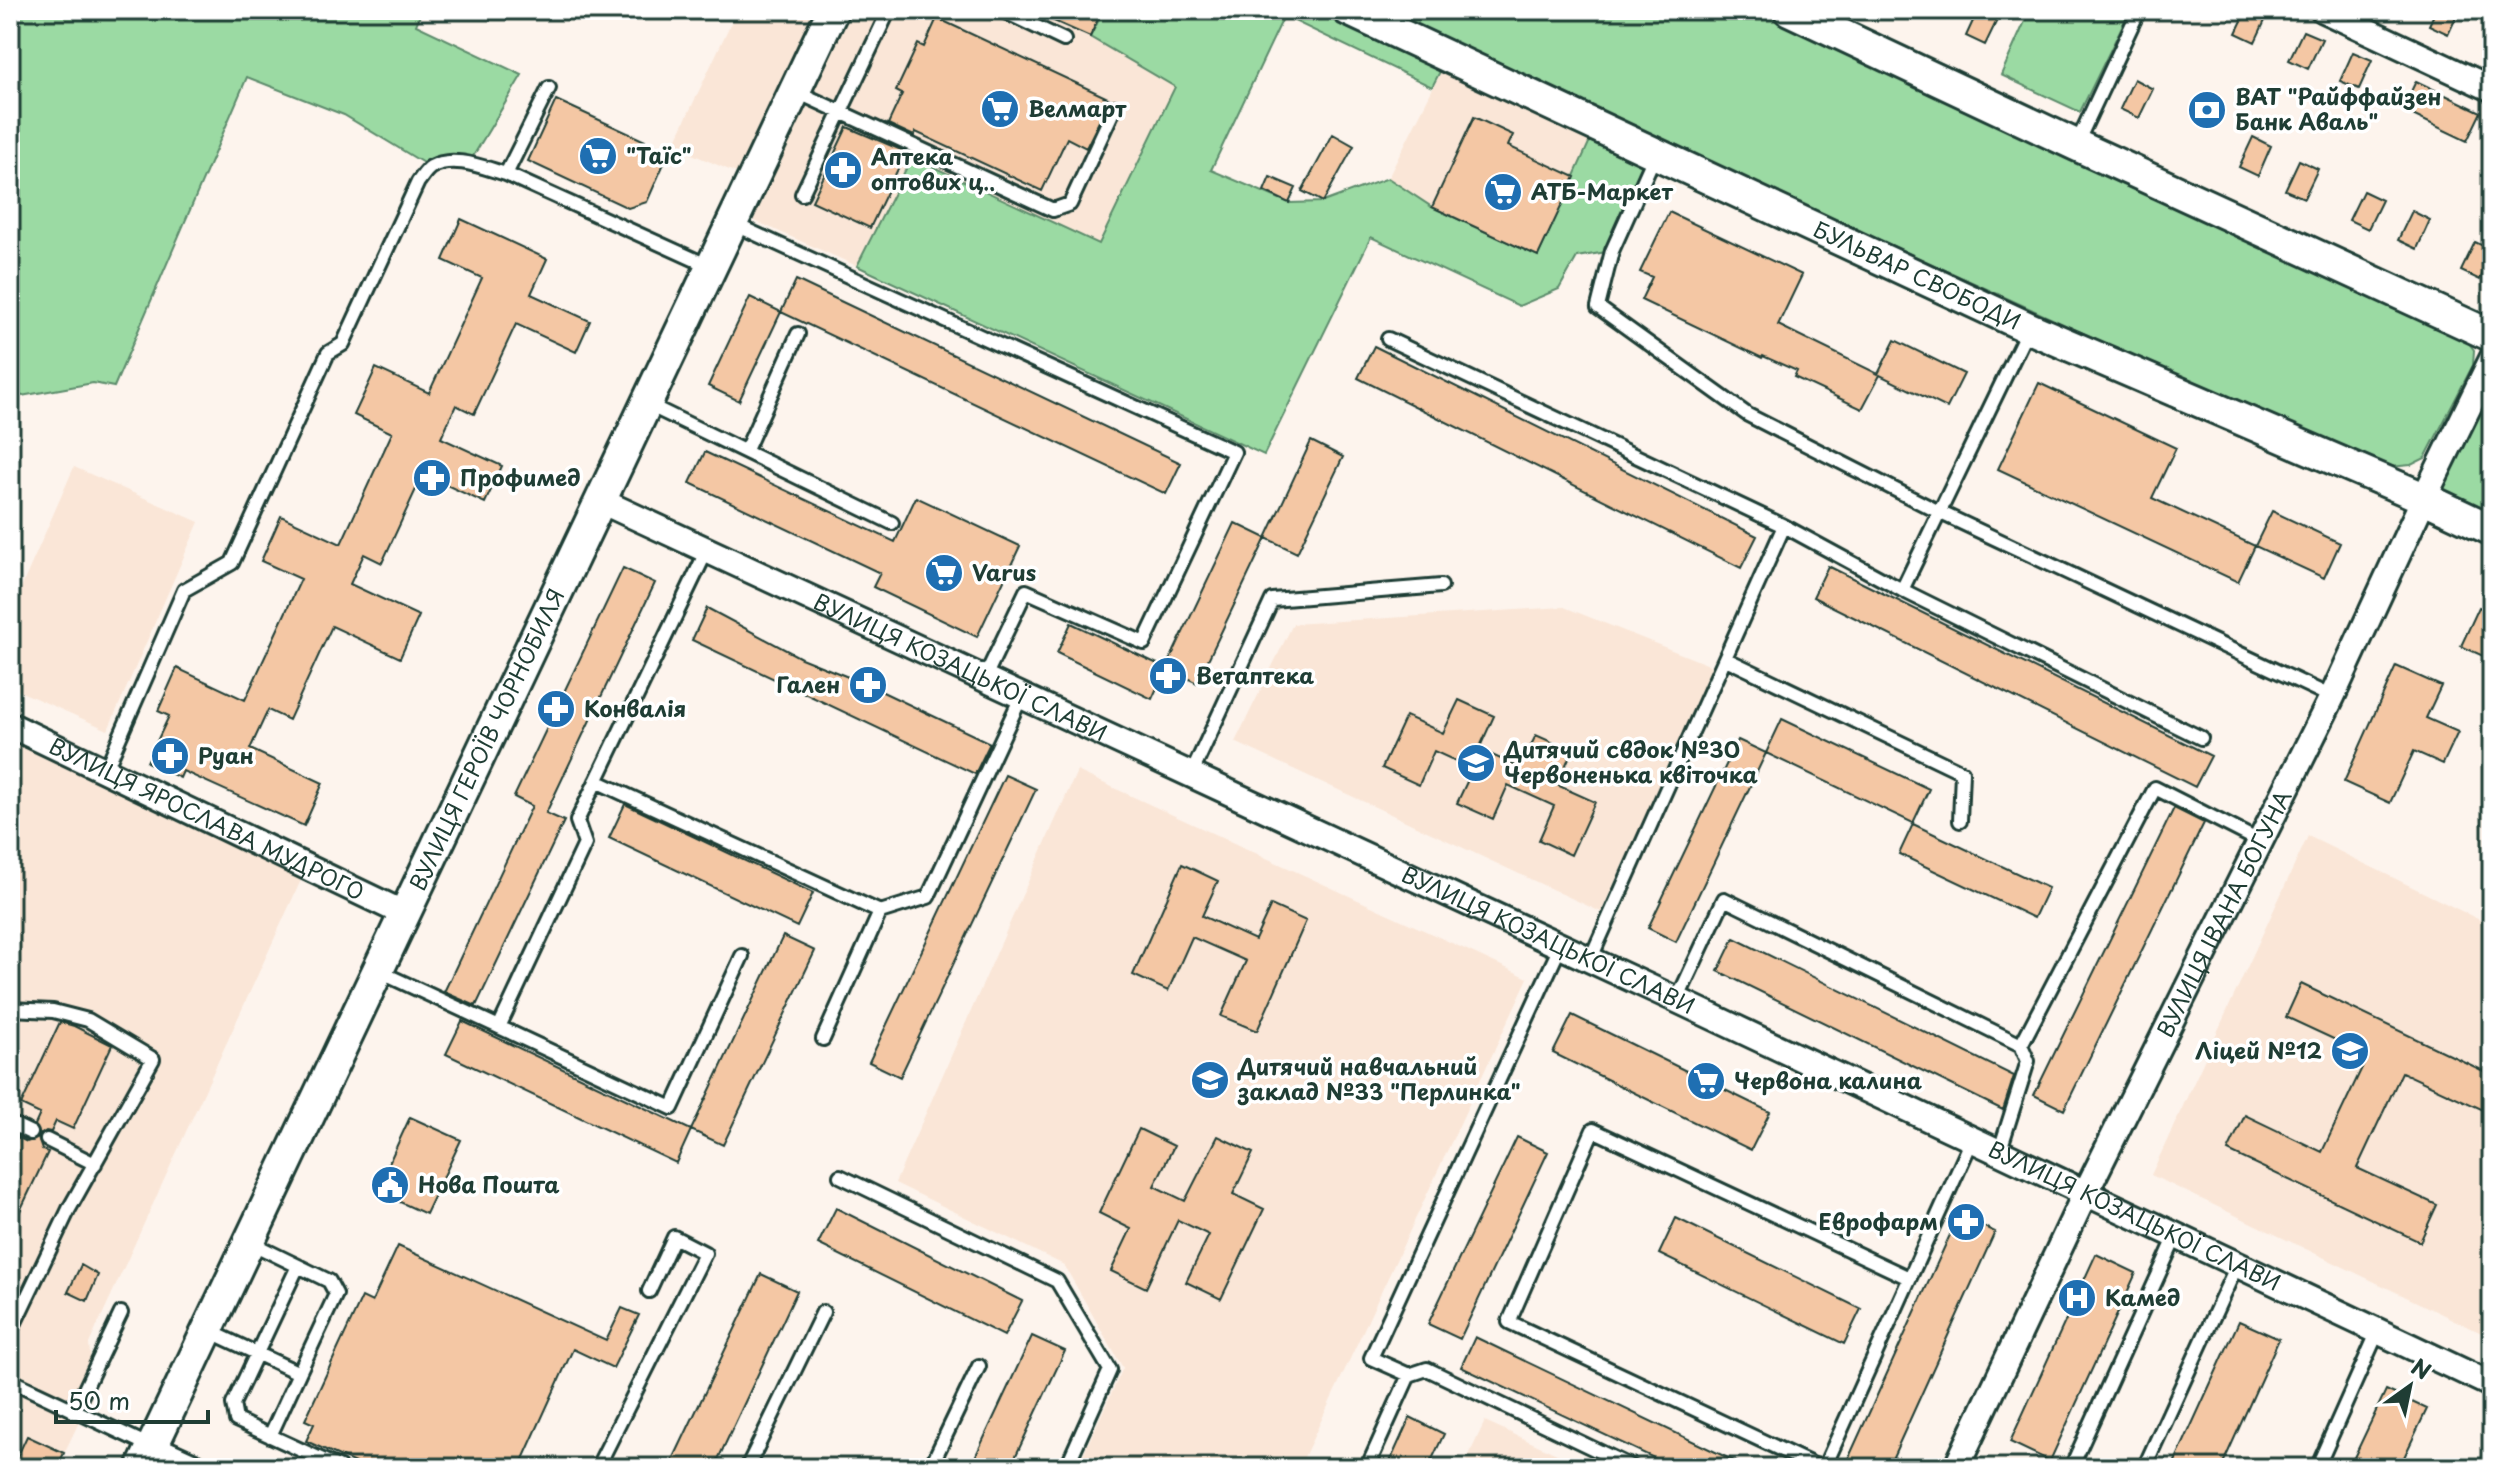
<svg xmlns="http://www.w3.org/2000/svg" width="2502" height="1478" viewBox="0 0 2502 1478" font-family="'Playpen Sans',sans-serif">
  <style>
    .built { fill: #fae6d7 }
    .green { fill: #9bdaa3; stroke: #5d8c6c; stroke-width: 2 }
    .building { fill: #f4c7a4; stroke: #1f3d34; stroke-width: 2 }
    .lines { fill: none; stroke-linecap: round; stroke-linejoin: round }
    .service-casing { stroke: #1f3d34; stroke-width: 18 }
    .minor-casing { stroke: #1f3d34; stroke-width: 30 }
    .tertiary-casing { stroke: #1f3d34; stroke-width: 36 }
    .service { stroke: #fff; stroke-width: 12 }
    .minor { stroke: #fff; stroke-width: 24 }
    .tertiary { stroke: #fff; stroke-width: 30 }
    .labels { text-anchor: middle; stroke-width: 7; stroke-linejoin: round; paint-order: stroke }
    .poi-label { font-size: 22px; font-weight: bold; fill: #1f3d34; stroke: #fff; text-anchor: start }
    .street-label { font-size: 22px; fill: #1f3d34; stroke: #fff }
  </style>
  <rect width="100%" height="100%" fill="#fdf4ed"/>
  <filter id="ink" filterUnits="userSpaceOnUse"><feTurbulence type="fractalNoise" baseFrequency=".0125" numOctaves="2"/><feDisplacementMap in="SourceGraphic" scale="16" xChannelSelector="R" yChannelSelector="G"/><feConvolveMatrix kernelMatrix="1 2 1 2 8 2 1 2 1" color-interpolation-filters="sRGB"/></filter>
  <g filter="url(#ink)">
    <path class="built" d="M737,10h367l-14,27 85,50 -76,157 -187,-87 -55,109 -120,-53 16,-33 -80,-34z
      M1448,58l149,67 -59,131 -106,-49 -44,-29z
      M74,467l125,55 -91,208 -98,-43v-74z
      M1564,607l150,60 -113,245 -366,-170 58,-118z
      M10,725l297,142 -218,477 5,47 -37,77h-47z
      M1077,771l451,207 -229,490h-198l-20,-9 42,-91 -59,-103 -169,-82z
      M2308,836l184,90v412l-341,-163z
      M1485,1421l102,47h-124z"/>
    <path class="green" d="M10,10h412l-6,15 106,50 -53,88 -39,4 -86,-52 -97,-38 -133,310 -21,-4 -83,15z
      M1104,10h240l103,48 -15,29 -148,-71 -73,154 78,33 34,-1 65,-24 44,29 106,49 59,-131 60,27 -45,99 -35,6 -18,32 -40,17 -148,-69 -107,218 -407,-189 55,-109 187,87 76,-157 -85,-50z
      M1377,10h386l697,321 14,19 -1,15 -48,93 -14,7 -33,3z
      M2030,10h100l-50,102 -79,-37z
      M2492,379v141l-52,-29z"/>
    <path class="building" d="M1029,10h73l-12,27z
      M1978,10h8l13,6 -14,29 -19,-9z
      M2247,10h23l-15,32 -19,-9z
      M2436,10h23l-11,24 -19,-9z
      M937,18l173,81 -24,49 -19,-10 -25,53 -126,-59 -2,4 -26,-12 14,-30 -6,-3 22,-47 6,3z
      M2303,31l19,8 -14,30 -19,-9z
      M2353,52l19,8 -13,29 -19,-8z
      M2134,79l19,10 -14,29 -19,-9z
      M2416,81l65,31 -14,29 -65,-31z
      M556,100l113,52 -22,50 -19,6 -100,-47z
      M1474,117l39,18 -5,11 67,31 -37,79 -106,-49z
      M847,127l59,25 -36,76 -58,-27z
      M1333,134l21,12 -31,56 -21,-11z
      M2253,137l18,9 -13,30 -19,-9z
      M2299,160l19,9 -14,29 -19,-8z
      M1270,177l26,11 -7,15 -25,-12z
      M2363,191l19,9 -14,29 -19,-9z
      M2412,211l18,9 -13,29 -19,-9z
      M1669,212l133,63 -24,50 100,49 17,-34 69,34 -17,34 -67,-33 -18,34 -68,-32 3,-6 -34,-15 -1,2 -121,-58 11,-23 -12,-5z
      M461,219l86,40 -16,35 59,27 -14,31 -60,-28 -42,90 -18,-9 -15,33 61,28 -17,37 -62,-29 -41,89 -18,-9 -14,30 69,32 -19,42 -68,-32 -43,94 -21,-10 -18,39 73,34 -19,43 -121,-55 -3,7 -33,-16 22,-46 -11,-5 19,-43 68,32 56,-121 -40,-18 20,-45 60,28 51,-111 -38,-18 22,-47 53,25 53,-115 -39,-18z
      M2475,242l17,8 -12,30 -19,-9z
      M796,280l385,183 -15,31 -385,-182z
      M750,297l31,15 -42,89 -31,-15z
      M1374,346l383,190 -16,32 -383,-190z
      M2039,383l137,65 -24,50 103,48 -17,36 -240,-113z
      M1311,441l32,16 -46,96 -31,-15z
      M705,452l190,90 21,-45 104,49 -43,91 -104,-50 7,-14 -190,-90z
      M2272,511l68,32 -16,35 -69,-32z
      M1235,523l31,15 -69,145 -31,-15z
      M1828,566l383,190 -16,31 -382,-190z
      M623,568l32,15 -109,230 18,8 -88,185 -32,-14 88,-186 -18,-9z
      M2479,607l13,6v47l-31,-14z
      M707,608l94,50 67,27 122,58 -15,31 -283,-134z
      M1071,623l95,45 -14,31 -95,-46z
      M2396,666l45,20 -15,32 32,14 -15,32 -29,-13 -24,52 -46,-21z
      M1459,700l35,16 -15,33 41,19 16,-33 36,16 -15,34 38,17 -24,53 -32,-15 15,-34 -46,-21 -15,34 -36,-16 16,-34 -39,-18 -15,34 -37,-17 24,-52 37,17z
      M1782,719l147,70 -16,34 -147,-70z
      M1738,740l28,13 -90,189 -28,-14z
      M1005,775l31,14 -136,288 -31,-15z
      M625,804l188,89 -16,34 -188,-89z
      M2174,808l30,15 -140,287 -30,-15z
      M1913,824l135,64 -14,30 -135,-64z
      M1182,864l36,17 -16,35 53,24 16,-35 35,16 -49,110 -36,-15 25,-55 -54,-24 -24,54 -35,-16z
      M783,936l32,15 -92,194 -32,-15z
      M1734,938l280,138 -11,34 -285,-139z
      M2301,984l191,91v39l-90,-42 -45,96 80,37 -17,37 -192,-91 17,-36 77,37 46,-97 -82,-38z
      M1572,1015l198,97 -19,38 -198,-97z
      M462,1021l229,109 -15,33 -230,-109z
      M60,1022l14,4 38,19 -39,84 -17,-8 -5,11 -5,-1 -6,4 -5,-10 5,-11 -19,-9z
      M410,1117l51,23 -35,74 -50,-23z
      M1139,1129l35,17 -20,40 31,15 33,-65 35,17 -20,41 31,15 -43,90 -35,-17 23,-47 -31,-15 -32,68 -35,-17 20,-42 -32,-16z
      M10,1134l17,8 11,-4 4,12 6,2 -38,80z
      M1517,1137l31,15 -88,187 -32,-15z
      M836,1208l186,93 -18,35 -186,-92z
      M1959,1215l36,17 -107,236h-44z
      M1676,1218l185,91 -17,35 -185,-90z
      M398,1246l208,95 16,-33 17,7 -26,53 -40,-19 -54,119h-153l-60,-27 8,-17 -9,-4 57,-123 10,5z
      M2096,1254l40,19 -86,188 -40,-19z
      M81,1265l17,10 -11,26 -19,-9z
      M761,1274l36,17 -83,177h-45z
      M2239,1321l40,18 -58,129h-49z
      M1032,1336l33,15 -55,117h-40z
      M1475,1337l29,14 245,117h-74l-214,-101z
      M2386,1390l41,19 -28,59h-50z
      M1410,1417l34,17 -16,34h-41z
      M27,1436l37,17 -7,15h-45z"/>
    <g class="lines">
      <defs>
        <path id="service" d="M1001,10l63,30
          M549,88l-43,86 205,93
          M795,91l258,119 17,-6 45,-97
          M2076,145l63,-135
          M1655,155l-43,96 -14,56 150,108 191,97 393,185
          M802,194l87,-184
          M734,224l500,228 -90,191 -118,-52 -41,86
          M1388,339l396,187 -194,434
          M647,404l245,119
          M746,450l52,-116
          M1784,526l118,64 126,-261
          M707,550l-130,271 8,23 -86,183 173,81 70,-152
          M1902,590l299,148
          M1726,659l236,113 -2,49
          M105,771l79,-181 48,-27 96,-210 15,-9 75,-162c4,-5 8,-12 13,-15 22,-13 54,1 75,7
          M1191,775l81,-175 169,-14
          M596,781l284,131 48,-15 94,-202
          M378,971l121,56
          M1677,1000l47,-101 297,146 134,-257 106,54
          M10,1009l43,2 35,9 65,39 -84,150 -59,124
          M823,1039l57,-127
          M10,1123l21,10
          M47,1140l48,24
          M1999,1153l29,-92 -7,-16
          M840,1176l217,105 53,89 -44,98
          M298,1266l-65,138 3,16 104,48
          M207,1330l92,43 37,-79 -7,-13 -80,-39
          M1409,1375l18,-6 207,99
          M10,1380l142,67
          M74,1412l47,-99
          M270,1436l29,-63
          M597,1468l108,-215 -31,-16 -25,54
          M747,1468l76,-156
          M930,1468l49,-102
          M1367,1468l42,-93 -38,-17 189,-411
          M1820,1468l-311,-146 84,-192 316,148
          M1824,1468l148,-328
          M2071,1468l105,-232
          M2144,1468l93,-203
          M2317,1468l61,-137"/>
        <g id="minor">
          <path d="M2323,10l169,79"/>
          <path id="s1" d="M601,501l1076,499 815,385"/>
          <path id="s2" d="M10,725l395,189"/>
          <path d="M152,1447l46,21"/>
          <path id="s3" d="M1956,1468l129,-274 247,-497 92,-199 68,-139"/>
        </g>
        <g id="tertiary">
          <path id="s4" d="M1348,10l681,318 395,170 68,32"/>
          <path d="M1789,10l287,135 416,191"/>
          <path id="s5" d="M142,1468l691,-1458"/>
        </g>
      </defs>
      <use href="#service" class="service-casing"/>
      <use href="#minor" class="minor-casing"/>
      <use href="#tertiary" class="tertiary-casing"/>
      <use href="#service" class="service"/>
      <use href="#minor" class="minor"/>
      <use href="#tertiary" class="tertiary"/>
    </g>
  </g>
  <defs>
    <symbol id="supermarket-disc" viewBox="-11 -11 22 22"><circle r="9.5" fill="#1f6fb2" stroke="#fff"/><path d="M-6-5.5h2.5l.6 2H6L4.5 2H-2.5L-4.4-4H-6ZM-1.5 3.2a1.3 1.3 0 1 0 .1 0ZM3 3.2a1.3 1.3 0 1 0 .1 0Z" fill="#fff"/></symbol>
    <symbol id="bank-disc" viewBox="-11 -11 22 22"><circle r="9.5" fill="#1f6fb2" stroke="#fff"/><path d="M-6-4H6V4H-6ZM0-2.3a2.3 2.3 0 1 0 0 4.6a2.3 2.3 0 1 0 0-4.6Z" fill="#fff"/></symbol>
    <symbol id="pharmacy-disc" viewBox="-11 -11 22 22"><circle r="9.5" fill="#1f6fb2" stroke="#fff"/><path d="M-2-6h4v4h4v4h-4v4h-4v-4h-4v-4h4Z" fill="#fff"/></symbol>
    <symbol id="school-disc" viewBox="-11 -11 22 22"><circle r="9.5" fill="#1f6fb2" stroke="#fff"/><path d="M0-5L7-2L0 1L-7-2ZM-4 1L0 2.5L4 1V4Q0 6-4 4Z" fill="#fff"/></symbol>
    <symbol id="civic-disc" viewBox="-11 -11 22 22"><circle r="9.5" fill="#1f6fb2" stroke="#fff"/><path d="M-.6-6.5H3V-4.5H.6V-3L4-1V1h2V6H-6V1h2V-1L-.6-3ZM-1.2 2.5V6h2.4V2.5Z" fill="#fff"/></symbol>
    <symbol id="hospital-disc" viewBox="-11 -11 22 22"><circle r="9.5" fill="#1f6fb2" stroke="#fff"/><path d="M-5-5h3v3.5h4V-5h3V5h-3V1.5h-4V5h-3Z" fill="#fff"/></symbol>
  </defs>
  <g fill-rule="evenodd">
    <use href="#supermarket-disc" x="978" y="87" width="44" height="44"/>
    <use href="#bank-disc" x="2185" y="88" width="44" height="44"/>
    <use href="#supermarket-disc" x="576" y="134" width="44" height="44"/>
    <use href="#pharmacy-disc" x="821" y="148" width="44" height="44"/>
    <use href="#supermarket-disc" x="1481" y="170" width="44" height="44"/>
    <use href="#pharmacy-disc" x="410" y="456" width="44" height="44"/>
    <use href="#supermarket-disc" x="922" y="551" width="44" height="44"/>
    <use href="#pharmacy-disc" x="1146" y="654" width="44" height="44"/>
    <use href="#pharmacy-disc" x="846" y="663" width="44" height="44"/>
    <use href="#pharmacy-disc" x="534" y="687" width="44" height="44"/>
    <use href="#pharmacy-disc" x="148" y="734" width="44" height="44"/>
    <use href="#school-disc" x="1454" y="741" width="44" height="44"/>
    <use href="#school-disc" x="2328" y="1029" width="44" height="44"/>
    <use href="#school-disc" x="1188" y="1058" width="44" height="44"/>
    <use href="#supermarket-disc" x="1684" y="1059" width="44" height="44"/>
    <use href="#civic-disc" x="368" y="1163" width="44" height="44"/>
    <use href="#pharmacy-disc" x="1944" y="1200" width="44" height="44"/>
    <use href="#hospital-disc" x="2055" y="1276" width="44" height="44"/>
  </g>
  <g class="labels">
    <g class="poi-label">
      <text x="2235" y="105">ВАТ "Райффайзен<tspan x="2235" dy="25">Банк Аваль"</tspan></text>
      <text x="1028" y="117">Велмарт</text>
      <text x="626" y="164">"Таїс"</text>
      <text x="871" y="165">Аптека<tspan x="871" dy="25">оптових ц‥</tspan></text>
      <text x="1531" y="200">АТБ-Маркет</text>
      <text x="460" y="486">Профимед</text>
      <text x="972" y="581">Varus</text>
      <text x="1196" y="684">Ветаптека</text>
      <text x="840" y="693" text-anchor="end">Гален</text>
      <text x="584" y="717">Конвалія</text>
      <text x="1504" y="758">Дитячий свдок №30<tspan x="1504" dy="25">Червоненька квіточка</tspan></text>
      <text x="198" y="764">Руан</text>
      <text x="2322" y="1059" text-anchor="end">Ліцей №12</text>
      <text x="1238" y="1075">Дитячий навчальний<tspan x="1238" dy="25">заклад №33 "Перлинка"</tspan></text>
      <text x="1734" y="1089">Червона калина</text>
      <text x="418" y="1193">Нова Пошта</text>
      <text x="1938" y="1230" text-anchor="end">Еврофарм</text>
      <text x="2105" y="1306">Камед</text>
    </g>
    <g class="street-label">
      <text dy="8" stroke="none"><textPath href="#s4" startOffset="628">БУЛЬВАР СВОБОДИ</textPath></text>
      <text dy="8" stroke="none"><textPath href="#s1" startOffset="396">ВУЛИЦЯ КОЗАЦЬКОЇ СЛАВИ</textPath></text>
      <text dy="8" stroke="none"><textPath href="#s5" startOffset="806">ВУЛИЦЯ ГЕРОЇВ ЧОРНОБИЛЯ</textPath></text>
      <text dy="8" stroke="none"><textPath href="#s2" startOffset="218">ВУЛИЦЯ ЯРОСЛАВА МУДРОГО</textPath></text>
      <text dy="8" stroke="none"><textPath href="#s3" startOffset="616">ВУЛИЦЯ ІВАНА БОГУНА</textPath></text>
      <text dy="8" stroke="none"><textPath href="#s1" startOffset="1044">ВУЛИЦЯ КОЗАЦЬКОЇ СЛАВИ</textPath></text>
      <text dy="8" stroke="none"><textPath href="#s1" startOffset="1692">ВУЛИЦЯ КОЗАЦЬКОЇ СЛАВИ</textPath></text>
    </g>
  </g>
  <rect width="2502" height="1478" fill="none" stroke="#fff" stroke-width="40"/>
  <rect x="20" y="20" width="2462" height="1438" fill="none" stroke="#1f3d34" stroke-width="3" filter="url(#ink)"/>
  <g transform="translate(2410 1386) rotate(33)" stroke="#ffffff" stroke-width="6" paint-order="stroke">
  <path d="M0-6L14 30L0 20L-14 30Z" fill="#1f3d34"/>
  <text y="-12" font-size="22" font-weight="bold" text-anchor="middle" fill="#1f3d34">N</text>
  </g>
  <path d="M56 1410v12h152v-12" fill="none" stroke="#1f3d34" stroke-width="4"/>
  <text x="68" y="1410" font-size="24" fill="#1f3d34" stroke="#ffffff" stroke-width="6" paint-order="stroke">50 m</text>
</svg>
